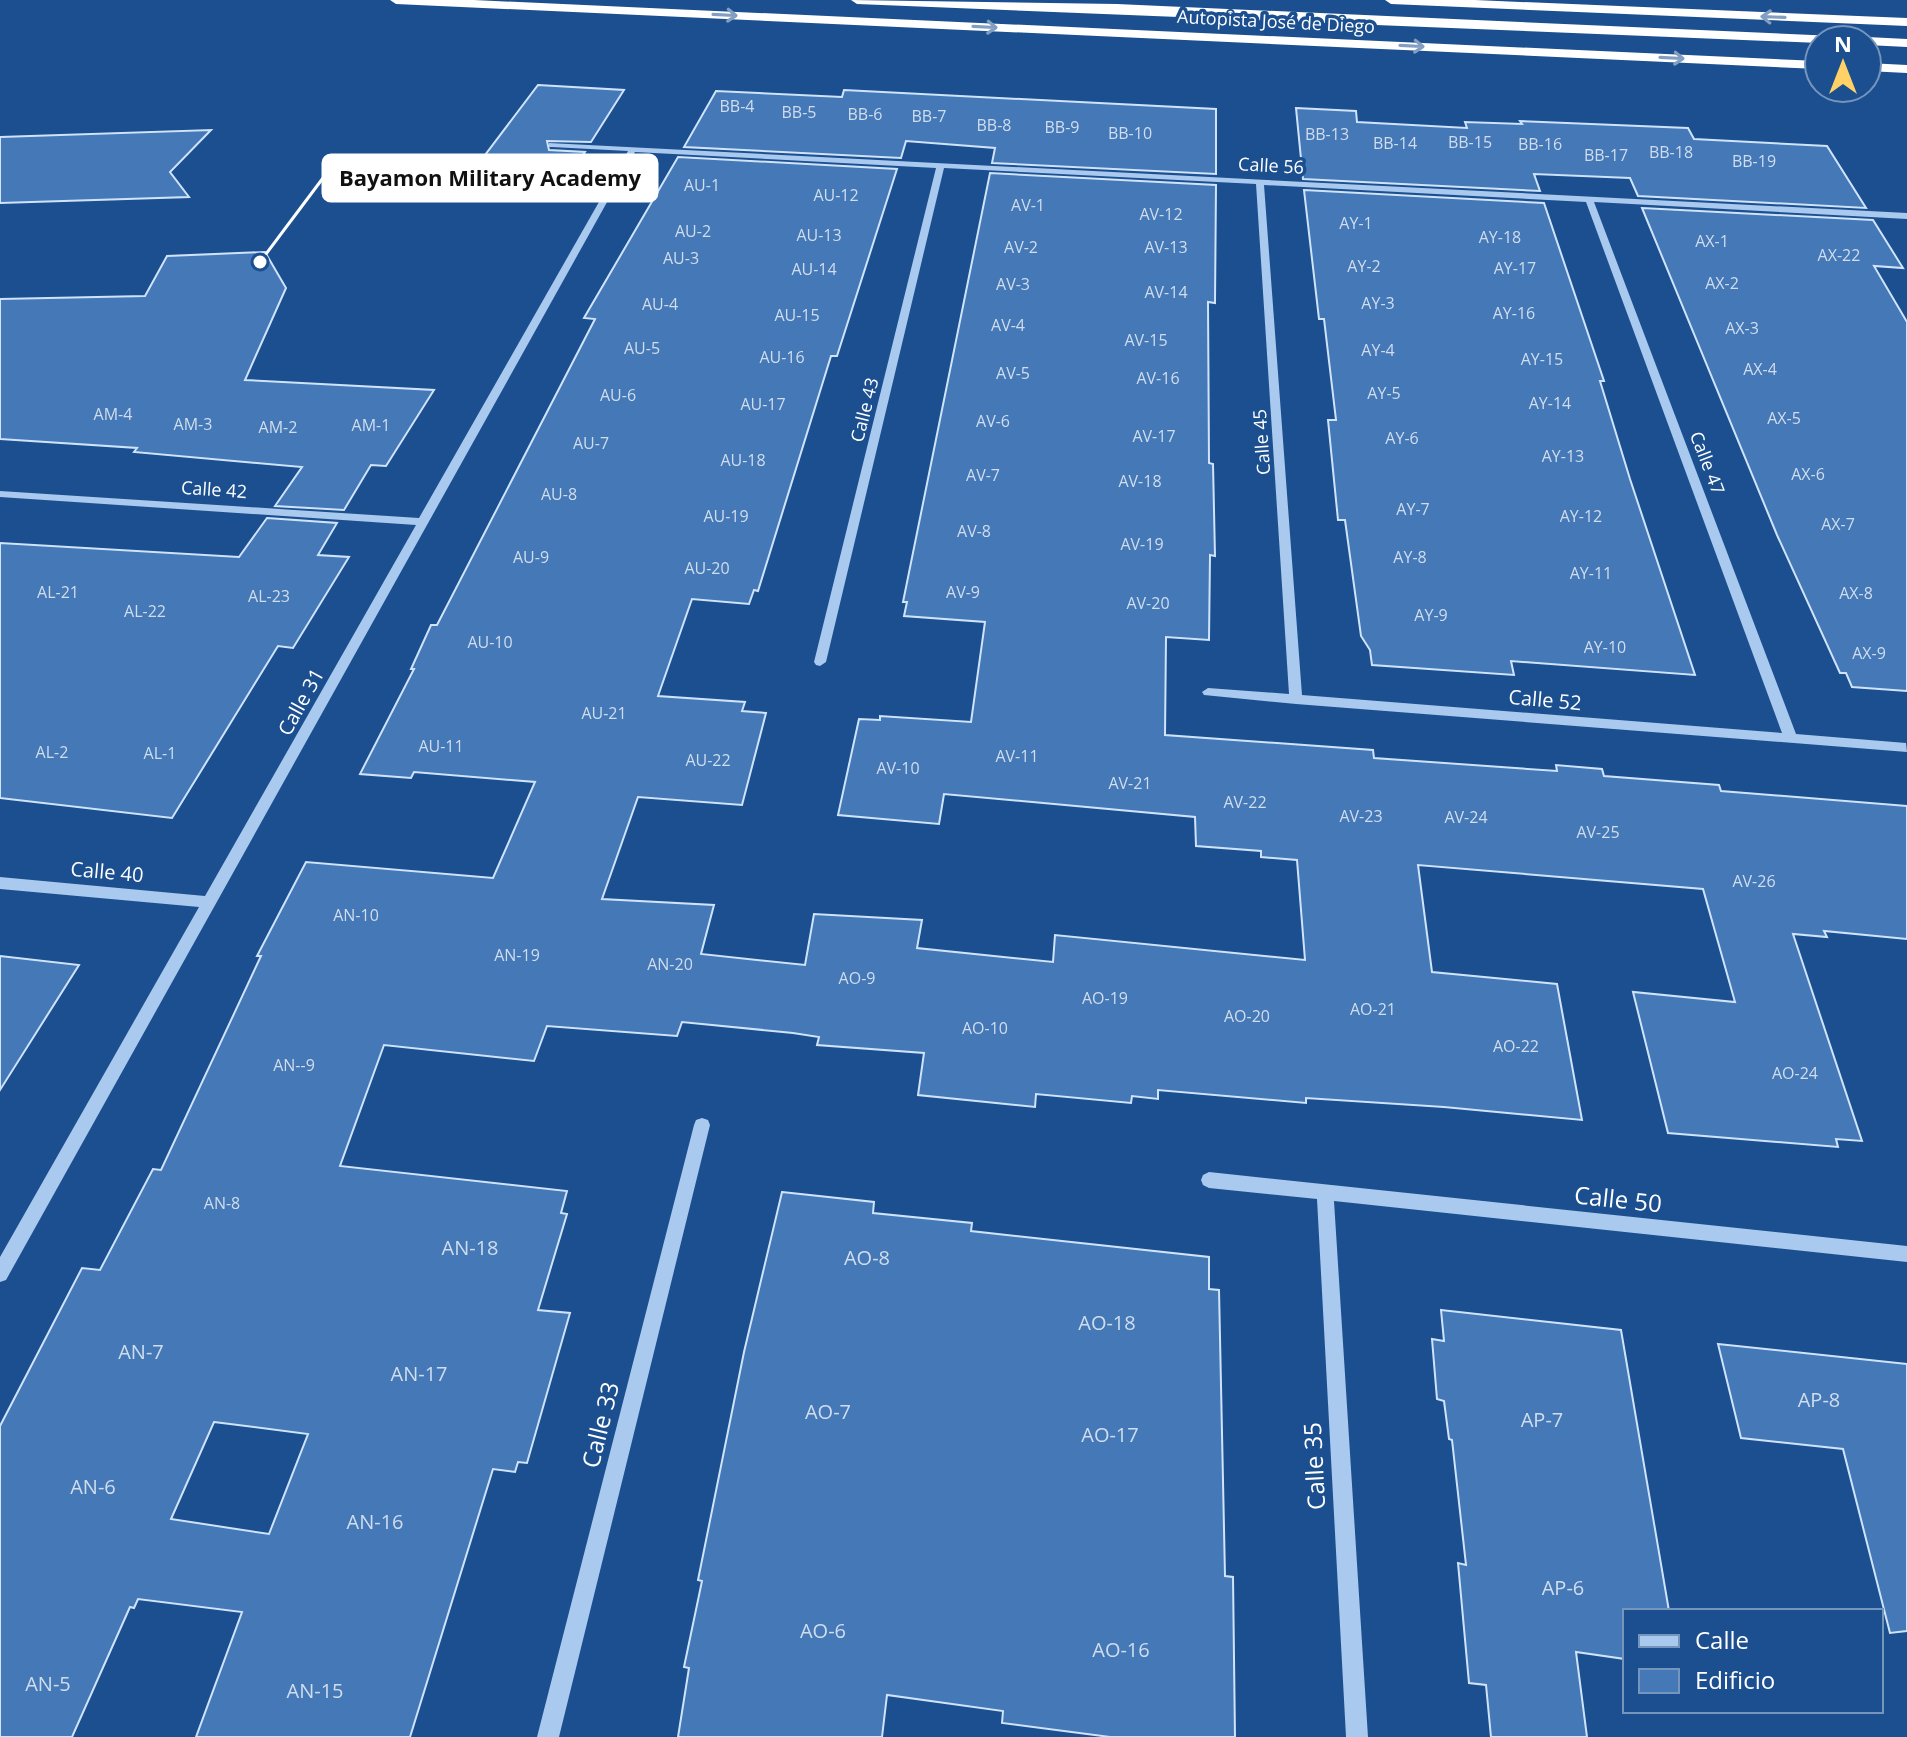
<svg xmlns="http://www.w3.org/2000/svg" width="1907" height="1737" viewBox="0 0 1907 1737" font-family="'Open Sans',sans-serif">
  <style>
    .building { fill: #4478b7; stroke: #cfe3fa; stroke-width: 2; fill-rule: evenodd }
    .lines { fill: none; stroke-linecap: round; stroke-linejoin: round }
    .minor { fill: #a9c9ee; fill-rule: evenodd }
    .highway { fill: #fff; fill-rule: evenodd }
    .oneway { stroke: #829ec1 }
    .labels { text-anchor: middle; stroke-width: 7; stroke-linejoin: round; paint-order: stroke }
    .number-label { font-size: 16px; fill: #d0dded }
    .far-street-label { font-size: 18px; fill: #fff; stroke: #1b4f8f }
    .street-label { font-size: 20px; fill: #fff; stroke: #1b4f8f }
    .near-number-label { font-size: 20px; fill: #d0dded }
    .near-street-label { font-size: 24px; fill: #fff; stroke: #1b4f8f }
    .leader { fill: none; stroke: #fff; stroke-width: 3 }
    .callout-dot { fill: #fff; stroke: #1b4f8f; stroke-width: 3 }
    .callout { fill: #fff; stroke: #fff; stroke-width: 3 }
    .callout-label { font-size: 22px; text-anchor: middle; font-weight: bold; fill: #111 }
  </style>
  <rect width="100%" height="100%" fill="#1b4f8f"/>
  <path class="building" d="M538,85l86,5 -33,52 -44,-1 2,9 36,2 -26,41h-11l-3,4 -88,-5z
    M844,90l372,19v65l-224,-11 3,-15 -89,-7 -5,17 -217,-11 32,-56 126,6z
    M1296,108l60,3 1,11 110,6 -2,-6 57,2 -2,-3 168,7 6,11 133,7 39,62 -228,-12 -8,-18 -96,-4 6,17 -237,-12z
    M211,130l-41,42 19,25 -189,6v-66z
    M678,157l219,12 -60,187h-6l-73,235 -4,-1 -5,14 -57,-5 -34,97 87,6 -3,9 24,2 -24,92 -104,-8 -36,102 112,6 -13,49 104,11 9,-51 108,6 -5,28 136,14 2,-27 250,25 -8,-100 -36,-3v-6l-65,-5 -1,-29 -251,-23 -5,30 -101,-9 21,-96 21,1v-4l91,6 14,-100 -81,-6 3,-14h-4l87,-429 226,12 -1,118 -7,-1 1,161 4,1 2,92 -5,-1 -1,85 -43,-3 -1,98 208,15 1,8 183,13 -1,-6 46,4 2,7 115,9 2,6 186,15v133l-83,-8 3,6 -34,-3 69,207 -26,-2 2,8 -170,-14 -35,-141 102,10 -32,-113 -285,-24 14,107 125,12 25,136 -138,-13 -138,-9v5l-148,-13v9l-26,-3 -1,7 -95,-9 -1,13 -117,-12 6,-42 -107,-8 2,-8 -26,-4 -111,-11 -5,14 -130,-10 -13,35 -150,-16 -44,121 227,25 -6,22 6,1 -29,96 32,3 -43,150 -9,-1 -3,10 -22,-3 -83,268h-214l46,-125 -104,-13 -4,9 -4,-1 -58,130h-72v-311l82,-158 18,2 53,-101 8,1 100,-214h-4l49,-94 187,16 42,-96 -121,-10 -3,6 -51,-4 54,-105h-3l20,-44h6l158,-306 -11,-1zM214,1422l94,12 -39,100 -98,-15z
    M1304,190l240,13 60,178h-4l30,98 65,196 -184,-14 3,14 -142,-10 -2,-15 -9,-14 -16,-116h-7l-10,-100h8l-12,-101h-5z
    M1642,208l231,12 30,48 -29,-2 33,56v369l-55,-4 -6,-14h-6l-63,-138z
    M265,252l21,36 -41,92 189,10 -48,76 -15,-1 -27,45 -69,-4 27,-39 -168,-15 3,-4 -137,-9v-140l145,-3 22,-40z
    M267,518l70,5 -19,32 31,2 -56,91 -15,-2 -106,172 -172,-20v-255l239,14z
    M0,956l79,9 -79,125z
    M782,1192l92,10 -1,11 99,10 -1,8 238,26v32l10,1 6,286 8,1 2,160h-125l-108,-14 1,-12 -116,-16 -5,42h-204l11,-69 -5,-1 18,-86 -4,-1 46,-228z
    M1441,1310l180,20 48,281h-44v48l-49,-7 11,85h-96l-5,-52 -17,-2 -11,-120 8,2 -14,-125 -3,-1 -5,-38 -7,-2 -5,-60 12,2z
    M1718,1344l189,20v267l-17,2 -47,-184 -102,-11z"/>
  <g class="lines">
    <path class="minor" d="M549,143l1358,70v6l-313,-17 202,532 110,9 1,9 -611,-48 -92,-9 -2,-3 6,-4 81,6 -33,-510 -312,-16 -118,494 -6,4 -4,-1 -2,-3 122,-494 -301,-16 -629,1128 -6,2v-25l199,-350 -199,-18v-12l205,19 211,-371 -416,-28v-6l419,27 209,-367 -76,-4h-3zM1264,185l322,17 196,531 -480,-38z
      M702,1118l6,2 2,5 -151,612h-22l157,-612 2,-5z
      M1209,1172l698,74v16l-573,-61 34,536h-22l-29,-538 -108,-11 -6,-3 -2,-5 2,-5z"/>
    <path class="highway" d="M390,0h84l1345,61v8l-1423,-65z
      M851,0l266,4 718,32 6,4h-22v3l-962,-39z
      M1385,0h90l432,18v8l-516,-22z
      M1867,37l40,2v8l-40,-2v-5h-6z
      M1867,63l40,2v8l-40,-2z"/>
  </g>
  <defs><path id="oneway-shaft" d="M-6 0H5M1.5-3L5.5 0L1.5 3" fill="none" stroke-width="1.6" stroke-linecap="round" stroke-linejoin="round" transform="scale(2)"/></defs>
  <g class="oneway">
    <use href="#oneway-shaft" transform="translate(725 15) rotate(3)"/>
    <use href="#oneway-shaft" transform="translate(1773 17) rotate(-178)"/>
    <use href="#oneway-shaft" transform="translate(985 27) rotate(3)"/>
    <use href="#oneway-shaft" transform="translate(1412 46) rotate(3)"/>
    <use href="#oneway-shaft" transform="translate(1672 58) rotate(3)"/>
  </g>
  <g class="labels">
    <g class="number-label">
      <text x="737" y="112">BB-4</text>
      <text x="799" y="118">BB-5</text>
      <text x="865" y="120">BB-6</text>
      <text x="929" y="122">BB-7</text>
      <text x="994" y="131">BB-8</text>
      <text x="1062" y="133">BB-9</text>
      <text x="1130" y="139">BB-10</text>
      <text x="1327" y="140">BB-13</text>
      <text x="1470" y="148">BB-15</text>
      <text x="1395" y="149">BB-14</text>
      <text x="1540" y="150">BB-16</text>
      <text x="1671" y="158">BB-18</text>
      <text x="1606" y="161">BB-17</text>
      <text x="1754" y="167">BB-19</text>
      <text x="702" y="191">AU-1</text>
      <text x="836" y="201">AU-12</text>
      <text x="1028" y="211">AV-1</text>
      <text x="1161" y="220">AV-12</text>
      <text x="1356" y="229">AY-1</text>
      <text x="693" y="237">AU-2</text>
      <text x="819" y="241">AU-13</text>
      <text x="1500" y="243">AY-18</text>
      <text x="1712" y="247">AX-1</text>
      <text x="1021" y="253">AV-2</text>
      <text x="1166" y="253">AV-13</text>
      <text x="1839" y="261">AX-22</text>
      <text x="681" y="264">AU-3</text>
      <text x="1364" y="272">AY-2</text>
      <text x="1515" y="274">AY-17</text>
      <text x="814" y="275">AU-14</text>
      <text x="1722" y="289">AX-2</text>
      <text x="1013" y="290">AV-3</text>
      <text x="1166" y="298">AV-14</text>
      <text x="1378" y="309">AY-3</text>
      <text x="660" y="310">AU-4</text>
      <text x="1514" y="319">AY-16</text>
      <text x="797" y="321">AU-15</text>
      <text x="1008" y="331">AV-4</text>
      <text x="1742" y="334">AX-3</text>
      <text x="1146" y="346">AV-15</text>
      <text x="642" y="354">AU-5</text>
      <text x="1378" y="356">AY-4</text>
      <text x="782" y="363">AU-16</text>
      <text x="1542" y="365">AY-15</text>
      <text x="1760" y="375">AX-4</text>
      <text x="1013" y="379">AV-5</text>
      <text x="1158" y="384">AV-16</text>
      <text x="1384" y="399">AY-5</text>
      <text x="618" y="401">AU-6</text>
      <text x="1550" y="409">AY-14</text>
      <text x="763" y="410">AU-17</text>
      <text x="113" y="420">AM-4</text>
      <text x="1784" y="424">AX-5</text>
      <text x="993" y="427">AV-6</text>
      <text x="193" y="430">AM-3</text>
      <text x="371" y="431">AM-1</text>
      <text x="278" y="433">AM-2</text>
      <text x="1154" y="442">AV-17</text>
      <text x="1402" y="444">AY-6</text>
      <text x="591" y="449">AU-7</text>
      <text x="1563" y="462">AY-13</text>
      <text x="743" y="466">AU-18</text>
      <text x="1808" y="480">AX-6</text>
      <text x="983" y="481">AV-7</text>
      <text x="1140" y="487">AV-18</text>
      <text x="559" y="500">AU-8</text>
      <text x="1413" y="515">AY-7</text>
      <text x="726" y="522">AU-19</text>
      <text x="1581" y="522">AY-12</text>
      <text x="1838" y="530">AX-7</text>
      <text x="974" y="537">AV-8</text>
      <text x="1142" y="550">AV-19</text>
      <text x="531" y="563">AU-9</text>
      <text x="1410" y="563">AY-8</text>
      <text x="707" y="574">AU-20</text>
      <text x="1591" y="579">AY-11</text>
      <text x="58" y="598">AL-21</text>
      <text x="963" y="598">AV-9</text>
      <text x="1856" y="599">AX-8</text>
      <text x="269" y="602">AL-23</text>
      <text x="1148" y="609">AV-20</text>
      <text x="145" y="617">AL-22</text>
      <text x="1431" y="621">AY-9</text>
      <text x="490" y="648">AU-10</text>
      <text x="1605" y="653">AY-10</text>
      <text x="1869" y="659">AX-9</text>
      <text x="604" y="719">AU-21</text>
      <text x="441" y="752">AU-11</text>
      <text x="52" y="758">AL-2</text>
      <text x="160" y="759">AL-1</text>
      <text x="1017" y="762">AV-11</text>
      <text x="708" y="766">AU-22</text>
      <text x="898" y="774">AV-10</text>
      <text x="1130" y="789">AV-21</text>
      <text x="1245" y="808">AV-22</text>
      <text x="1361" y="822">AV-23</text>
      <text x="1466" y="823">AV-24</text>
      <text x="1598" y="838">AV-25</text>
      <text x="1754" y="887">AV-26</text>
      <text x="356" y="921">AN-10</text>
      <text x="517" y="961">AN-19</text>
      <text x="670" y="970">AN-20</text>
      <text x="857" y="984">AO-9</text>
      <text x="1105" y="1004">AO-19</text>
      <text x="1373" y="1015">AO-21</text>
      <text x="1247" y="1022">AO-20</text>
      <text x="985" y="1034">AO-10</text>
      <text x="1516" y="1052">AO-22</text>
      <text x="294" y="1071">AN--9</text>
      <text x="1795" y="1079">AO-24</text>
      <text x="222" y="1209">AN-8</text>
    </g>
    <g class="far-street-label">
      <text transform="translate(1276 22) rotate(3)" y="6">Autopista José de Diego</text>
      <text transform="translate(1271 166) rotate(3)" y="6">Calle 56</text>
      <text transform="translate(865 410) rotate(-76)" y="6">Calle 43</text>
      <text transform="translate(1262 442) rotate(-94)" y="6">Calle 45</text>
      <text transform="translate(1707 463) rotate(69)" y="6">Calle 47</text>
      <text transform="translate(214 490) rotate(4)" y="6">Calle 42</text>
    </g>
    <g class="street-label">
      <text transform="translate(1545 700) rotate(5)" y="7">Calle 52</text>
      <text transform="translate(301 702) rotate(-61)" y="7">Calle 31</text>
      <text transform="translate(107 872) rotate(5)" y="7">Calle 40</text>
    </g>
    <g class="near-number-label">
      <text x="470" y="1255">AN-18</text>
      <text x="867" y="1265">AO-8</text>
      <text x="1107" y="1330">AO-18</text>
      <text x="141" y="1359">AN-7</text>
      <text x="419" y="1381">AN-17</text>
      <text x="1819" y="1407">AP-8</text>
      <text x="828" y="1419">AO-7</text>
      <text x="1542" y="1427">AP-7</text>
      <text x="1110" y="1442">AO-17</text>
      <text x="93" y="1494">AN-6</text>
      <text x="375" y="1529">AN-16</text>
      <text x="1563" y="1595">AP-6</text>
      <text x="823" y="1638">AO-6</text>
      <text x="1121" y="1657">AO-16</text>
      <text x="48" y="1691">AN-5</text>
      <text x="315" y="1698">AN-15</text>
    </g>
    <g class="near-street-label">
      <text transform="translate(1618 1200) rotate(6)" y="8">Calle 50</text>
      <text transform="translate(601 1425) rotate(-76)" y="8">Calle 33</text>
      <text transform="translate(1315 1466) rotate(-93)" y="8">Calle 35</text>
    </g>
  </g>
  <path class="leader" d="M260 262L323 178"/>
  <circle class="callout-dot" cx="260" cy="262" r="8"/>
  <rect class="callout" x="323" y="155" width="334" height="46" rx="8"/>
  <g class="callout-label">
    <text x="490" y="186">Bayamon Military Academy</text>
  </g>
  <rect x="1623" y="1609" width="260" height="104" fill="#1b4f8f" stroke="#7695bc" stroke-width="2"/>
  <rect x="1639" y="1635" width="40" height="12" fill="#a9c9ee" stroke="#7695bc" stroke-width="2"/>
  <text x="1695" y="1649" font-size="24" fill="#ffffff">Calle</text>
  <rect x="1639" y="1669" width="40" height="24" fill="#4478b7" stroke="#7695bc" stroke-width="2"/>
  <text x="1695" y="1689" font-size="24" fill="#ffffff">Edificio</text>
  <g transform="translate(1843 64)"><circle r="38" fill="#1b4f8f" stroke="#7695bc" stroke-width="2"/>
  <path d="M0-6L14 30L0 20L-14 30Z" fill="#ffd166"/>
  <text y="-12" font-size="22" font-weight="bold" text-anchor="middle" fill="#ffffff">N</text>
  </g>
</svg>
